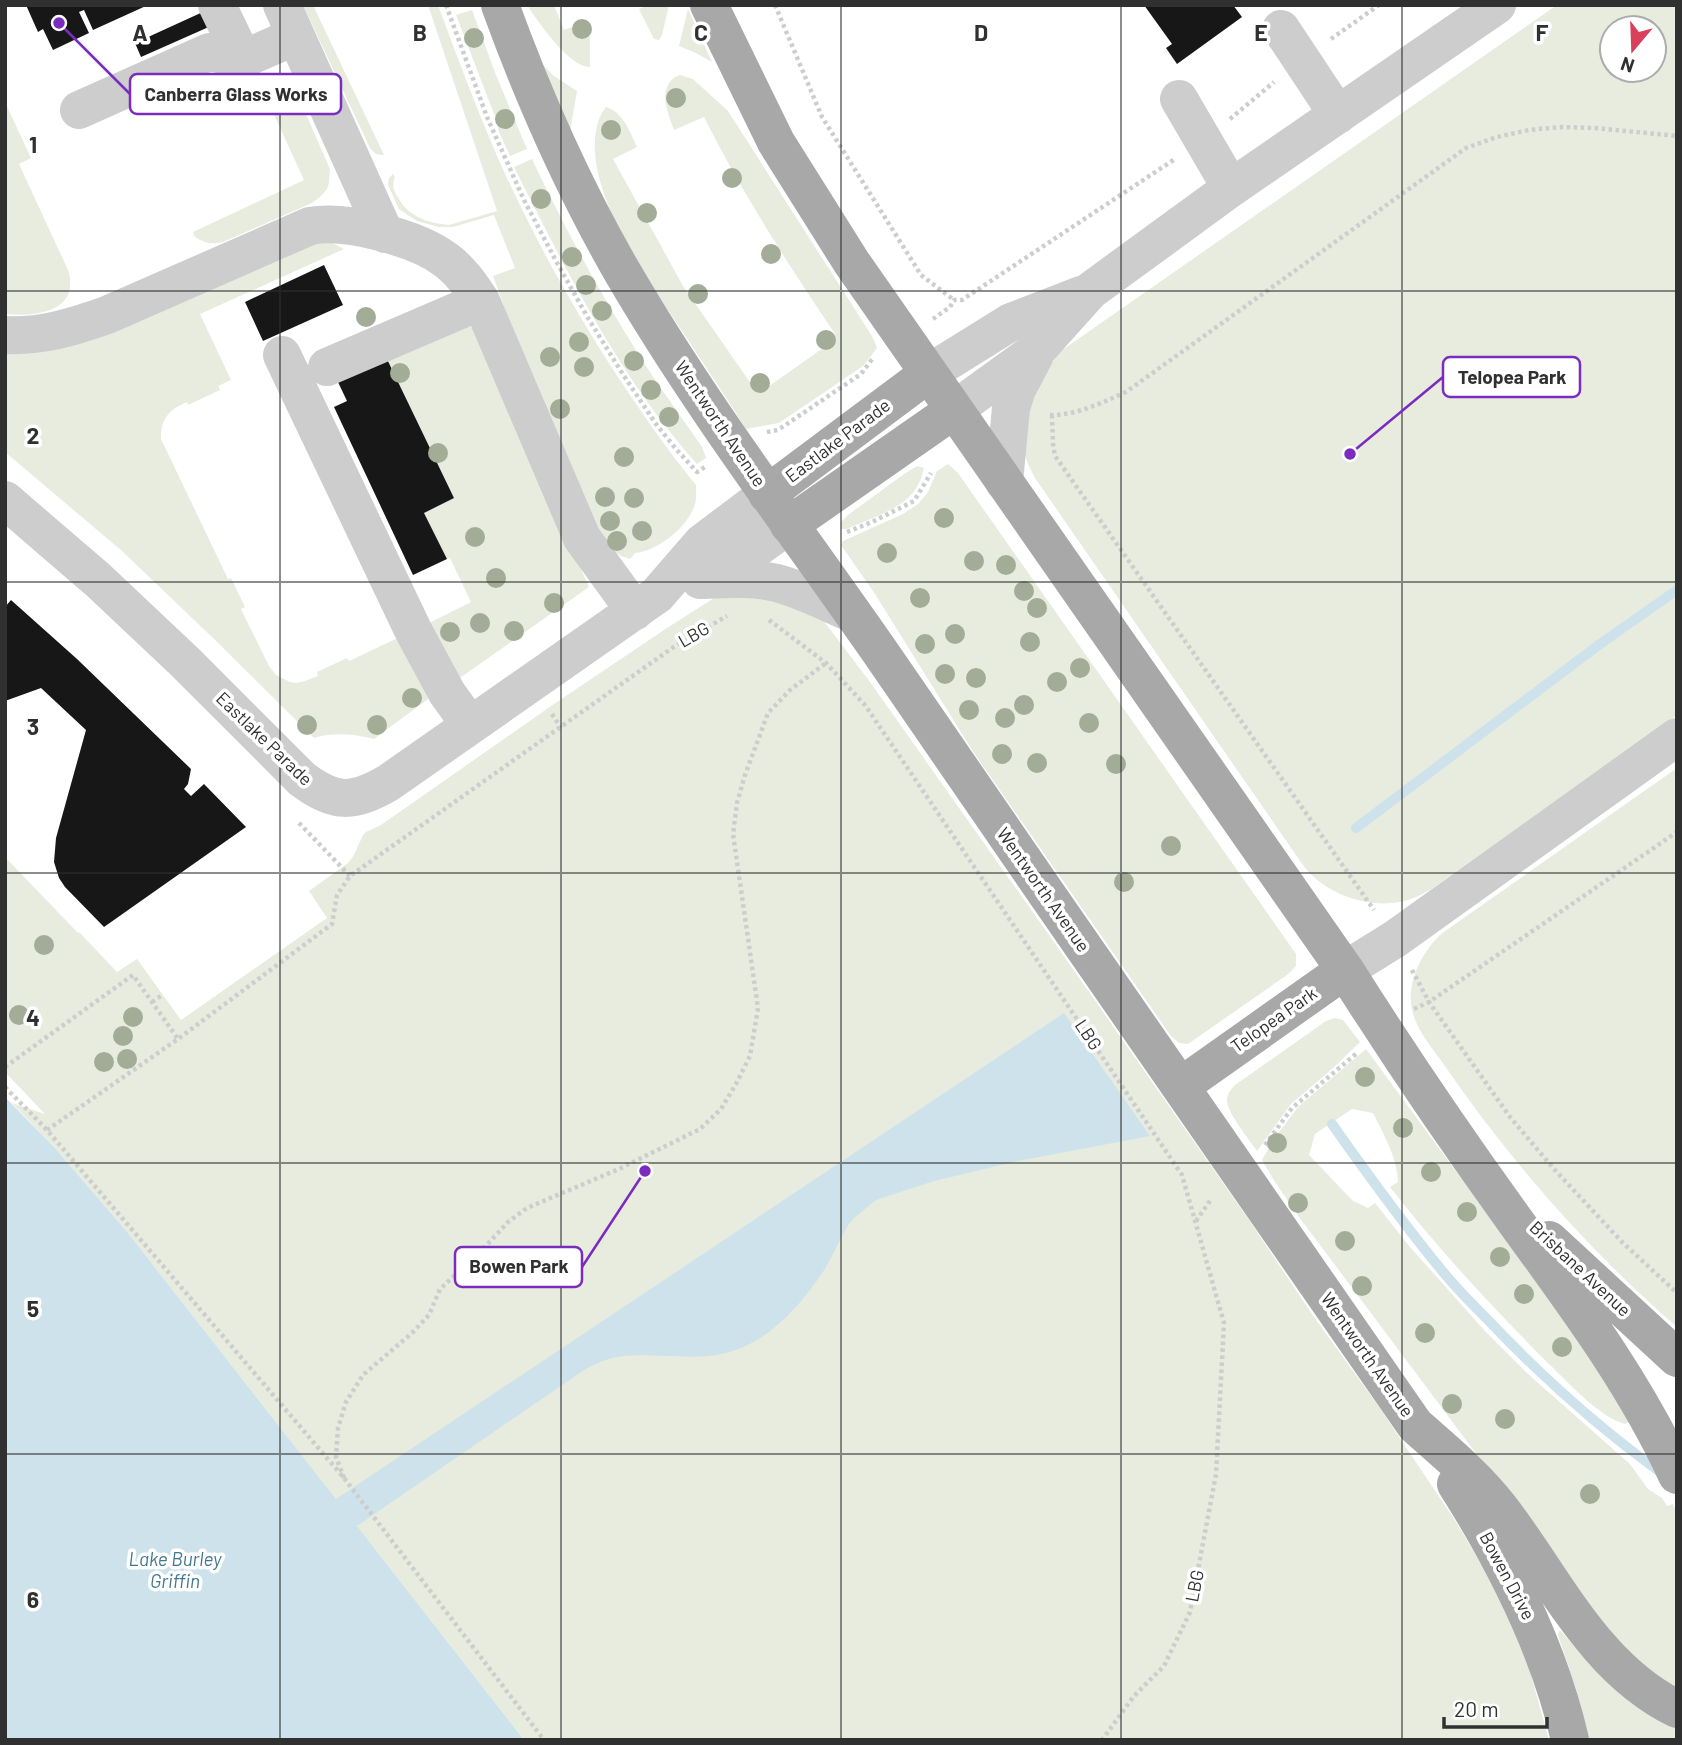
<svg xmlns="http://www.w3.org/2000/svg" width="1682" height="1745" viewBox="0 0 1682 1745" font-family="Barlow,sans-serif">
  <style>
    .green { fill: #e7ecdf; fill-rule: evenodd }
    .water { fill: #cde2ea }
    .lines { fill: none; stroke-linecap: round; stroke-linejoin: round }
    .stream { stroke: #cde2ea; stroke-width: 10 }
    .building { fill: #171717 }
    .path { stroke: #cdcdcd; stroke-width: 4.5; stroke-dasharray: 3.5 3.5; stroke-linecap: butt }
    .minor { stroke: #cdcdcd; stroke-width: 38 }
    .major { stroke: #a8a8a8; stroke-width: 38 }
    .tree { fill: #a3ac96 }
    .grid { fill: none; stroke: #303030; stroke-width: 2; stroke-opacity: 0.55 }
    .labels { text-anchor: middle; stroke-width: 7; stroke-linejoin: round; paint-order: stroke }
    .street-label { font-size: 18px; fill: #303030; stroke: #fff }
    .water-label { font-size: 19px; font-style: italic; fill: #43788c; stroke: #fff }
    .grid-label { font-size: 23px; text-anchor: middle; font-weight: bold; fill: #303030; stroke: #fff; stroke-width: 7; stroke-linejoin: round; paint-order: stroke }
    .leader { fill: none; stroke: #7b2cbf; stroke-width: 2.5 }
    .callout-dot { fill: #7b2cbf; stroke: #fff; stroke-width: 2.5 }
    .callout { fill: #fff; stroke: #7b2cbf; stroke-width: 2.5 }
    .callout-label { font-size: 19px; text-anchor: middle; font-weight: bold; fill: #303030 }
  </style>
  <rect width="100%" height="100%" fill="#fff"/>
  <path class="green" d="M303,5h10l71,150 -8,-1 -6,-6z
    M428,5h10c18,49 36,97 56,144 37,85 84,169 136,246 21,31 42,61 66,90 0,7 1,15 -2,22 -8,21 -36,44 -59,46l-5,6 -9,-3 -16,-11 -85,-195 -27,-74 22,-8 -21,-53 -41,12h-14l-22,-6 -18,-12 -11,-24 1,-7 4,-4 2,3c-4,9 -1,14 4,22 10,18 30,24 50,26l48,-14z
    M527,5h27l10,25 22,-8 4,17v28c-20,1 -52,-45 -63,-62z
    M648,5h21l-7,30 -3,5 -5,-1 -15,-30z
    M1557,5h120v710l-247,175c-10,5 -19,10 -30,12 -34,6 -73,-8 -95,-34l-270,-390 -7,-14 -5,-14 -2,-36 37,-61zM1612,28h42v42h-42z
    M688,9l24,53 -16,-9 -17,-7z
    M472,10l24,65 31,74 -17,7 -11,-24 -3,-13 -40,-104z
    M541,63l13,13 23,15 -7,41z
    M680,75l13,4 35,32 144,225 5,12 -14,18 -84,57 -33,6c-20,-32 -41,-63 -62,-95 -33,-50 -99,-140 -88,-203 2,-9 4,-17 10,-24 17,5 24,25 31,40l-24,12 70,127 71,102 5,3 6,-2 68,-48 2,-7 -2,-3c-47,-70 -92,-140 -129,-214l-30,13c-7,-18 -18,-46 6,-55z
    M272,77c11,-1 16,4 23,12l35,80 -1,14 -2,6 -7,8 -8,6 -89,39c-11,3 -20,1 -29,-6l-1,-4 111,-52 -44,-96 3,-5z
    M5,102l26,56 -12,6 49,106c13,42 -33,47 -63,44z
    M532,159c33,70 70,138 112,204 18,28 39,56 58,84l4,11 -9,6c-78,-87 -131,-194 -183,-297z
    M317,243h15l12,6 -144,65 31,66 -13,6 2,4 -32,15 -1,-3c-17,7 -27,17 -26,37l67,140 3,-1 14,29 -4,2 28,57 7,9 14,7 6,1 9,-2 13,-5 -1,-4 30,-14 2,3 53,-25 21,42 5,21 -54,40c-20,-5 -40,-7 -60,-1l-100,-99 -92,-88 -117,-99v-103z
    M465,324l8,4 116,259 -132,93 -30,-56 44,-22 -21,-44 -3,1 -23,-46 30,-15 -68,-141z
    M948,464l10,9 338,481v12l-9,9 -99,69 -9,-1 -8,-7 -197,-283 -99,-159 -34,-49 2,-4 60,-27 15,-10 10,-12 9,-21z
    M917,466l7,2c-2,6 -3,12 -6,17 -12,24 -48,33 -71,44h-6v-7l7,-7 56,-41z
    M743,588l80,32 47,62 179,253 200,285 65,97 65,90 77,115 28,47 19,37 26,62 20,72h-1025l-396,-507 -74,-86 -42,-44 33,11 -40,-42v-215l73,76 1,-1 38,40 20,-13 44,61 146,-102 -18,-27 39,-28 6,-8 9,-20 3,-3 15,-7 173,-121 113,-76 47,-30z
    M1677,768v559c-87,-75 -165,-164 -230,-258 -12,-18 -30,-37 -35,-59 -6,-28 10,-58 29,-76z
    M1335,1018l8,2 17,22 -29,28 -40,34 -34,47c-8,-12 -29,-37 -30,-50 0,-7 3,-11 8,-16l91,-64z
    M1366,1049l184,250 82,122 -7,3c-26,-7 -57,-42 -76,-60 -56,-56 -110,-114 -159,-177l8,-5c-1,-25 -14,-47 -25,-69l-21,-4 -37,25 -6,21 44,46 15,7 7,-5 35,44 74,83 45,45 101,89 18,25 14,9 5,8 6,-2 4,8v178l-56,-43 -322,-430 -24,-35 -13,-22 14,-24 22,-29z
    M1559,1631h2l26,31 21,21 69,41v16h-88l-13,-51 -18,-54z"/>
  <path class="water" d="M1064,1013l86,123 -132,25 -84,20 -58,19 -21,17 -6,7c-11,17 -17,36 -29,52 -25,37 -59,72 -104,79 -16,3 -33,1 -49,1 -33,-1 -53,-4 -83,14l-227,156 167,214h-519v-643l49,50 74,86 208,266z"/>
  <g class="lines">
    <path class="stream" d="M1356,828l244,-184 77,-54
      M1332,1124c36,51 72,101 112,149 14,17 29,32 44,47 53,56 110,107 172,152"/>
  </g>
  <path class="building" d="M26,5h122l-55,25 -9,-20 -5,2 10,21 -36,17 -10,-21 -5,3z
    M1144,5h89l9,12 -65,47 -11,-16 6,-4z
    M205,11l6,15 -70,31 -6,-14z
    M324,265l19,40 -80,36 -18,-39z
    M386,357l68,141 -30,15 23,46 -34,16 -79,-168 13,-6 -10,-21z
    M11,600l66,59 114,110 -3,15 -4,5 7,7 13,-12 42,43 -142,100 -39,-40 -6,-9 -5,-16 2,-24 30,-108 -45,-42 -36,13v-94z"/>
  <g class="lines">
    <path class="path" d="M446,5l41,112 37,83 32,61 32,57 36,58 32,48 20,25 21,23 8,-5
      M775,5l47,112 99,158 33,25
      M1331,39l48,-34
      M1230,119l44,-37
      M933,319l17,-12 4,-7h8l213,-141
      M1050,415c28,0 51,-12 76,-23l340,-244 31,-11 32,-7 33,-3 33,1 82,8
      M1052,415l1,29 2,12 319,454
      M767,432l11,-2 83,-56 12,-16
      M847,532l25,-10 42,-21 17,-28
      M769,620l57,43 39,42 317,470 42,148 -8,151 -26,138 -26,54 -30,30 -32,44
      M552,714l9,14
      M299,823l51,53
      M1412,970l17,32 81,115 43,51 69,74 55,51
      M152,1002l10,-7
      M1414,1009l15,-7 248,-170
      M5,1067l128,-92 45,64
      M5,1087l42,43 297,348 200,262
      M47,1130l131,-91 154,-115 5,-29 13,-19 325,-230 52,-30
      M1265,1145l27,-37 65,-55
      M1196,1221l16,-23
      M344,1478l-8,-21 2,-29 8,-26 17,-27 49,-42 17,-18 11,-26 44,-41 24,-26 19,-14 92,-39 81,-40 21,-20 15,-25 14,-28 8,-48 -25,-174 4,-31 8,-28 23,-62 22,-23 36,-27"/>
    <path class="minor" d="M217,5l26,54
      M282,5l103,229
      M1281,29l57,86
      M1179,99l52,89
      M79,110l130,-58 34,7 53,-23
      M5,335c36,2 68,-8 102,-20l203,-89c36,-7 107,12 136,34 15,11 25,26 35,41l101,237 53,73
      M282,355l131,275 34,63 23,32
      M327,367l154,-66
      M929,373l82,-51 70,-27
      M954,410l83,-60 53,-59 141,-103 266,-183
      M1004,482l7,-74 6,-19 18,-34
      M5,500l93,80 87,82 117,117c33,25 51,24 86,4l269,-188 45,-52 65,-49
      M705,578l31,-15 53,-38
      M700,580c25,-1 53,-3 77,3 26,7 51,20 76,31
      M1345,970l50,-31 282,-202"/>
    <path class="major" d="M500,5c33,91 72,179 120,263 80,138 177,264 267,394 175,255 351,509 528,763 29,26 60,51 84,82 55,70 93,160 178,202
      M709,5l67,137 76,121 493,707c55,87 113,172 173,255 58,80 118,160 159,250
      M767,494l162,-121
      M789,525l165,-115
      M1181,1086l164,-116
      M1549,1240l128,118
      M1456,1484c50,79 93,164 114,256"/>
  </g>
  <g class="tree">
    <circle cx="582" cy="29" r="10"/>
    <circle cx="474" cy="38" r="10"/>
    <circle cx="676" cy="98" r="10"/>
    <circle cx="505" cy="119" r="10"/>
    <circle cx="611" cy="130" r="10"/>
    <circle cx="732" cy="178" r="10"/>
    <circle cx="541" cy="199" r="10"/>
    <circle cx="647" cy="213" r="10"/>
    <circle cx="771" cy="254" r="10"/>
    <circle cx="572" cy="257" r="10"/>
    <circle cx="586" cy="285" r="10"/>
    <circle cx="698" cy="294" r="10"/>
    <circle cx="602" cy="311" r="10"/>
    <circle cx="366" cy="317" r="10"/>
    <circle cx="826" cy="340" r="10"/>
    <circle cx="579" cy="342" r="10"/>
    <circle cx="550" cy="357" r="10"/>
    <circle cx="634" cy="361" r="10"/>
    <circle cx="584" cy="367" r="10"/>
    <circle cx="400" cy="373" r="10"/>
    <circle cx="760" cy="383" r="10"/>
    <circle cx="651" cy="390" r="10"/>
    <circle cx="560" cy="409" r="10"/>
    <circle cx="669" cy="417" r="10"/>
    <circle cx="438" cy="453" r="10"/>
    <circle cx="624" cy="457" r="10"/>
    <circle cx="605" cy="497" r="10"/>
    <circle cx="634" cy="498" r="10"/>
    <circle cx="944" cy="518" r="10"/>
    <circle cx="610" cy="521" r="10"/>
    <circle cx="642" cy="531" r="10"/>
    <circle cx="475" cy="537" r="10"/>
    <circle cx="617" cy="541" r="10"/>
    <circle cx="887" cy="553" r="10"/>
    <circle cx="974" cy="561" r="10"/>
    <circle cx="1006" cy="565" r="10"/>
    <circle cx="496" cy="578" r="10"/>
    <circle cx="1024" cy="591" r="10"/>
    <circle cx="920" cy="598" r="10"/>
    <circle cx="554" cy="603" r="10"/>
    <circle cx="1037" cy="608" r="10"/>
    <circle cx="480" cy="623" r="10"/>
    <circle cx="514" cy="631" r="10"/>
    <circle cx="450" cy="632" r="10"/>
    <circle cx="955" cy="634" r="10"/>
    <circle cx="1030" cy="642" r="10"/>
    <circle cx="925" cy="644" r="10"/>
    <circle cx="1080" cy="668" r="10"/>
    <circle cx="945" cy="674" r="10"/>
    <circle cx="976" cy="678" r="10"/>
    <circle cx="1057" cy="682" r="10"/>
    <circle cx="412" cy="698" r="10"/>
    <circle cx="1024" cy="705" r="10"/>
    <circle cx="969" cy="710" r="10"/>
    <circle cx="1005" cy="718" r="10"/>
    <circle cx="1089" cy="723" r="10"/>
    <circle cx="307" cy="725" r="10"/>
    <circle cx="377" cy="725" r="10"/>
    <circle cx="1002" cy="754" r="10"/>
    <circle cx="1037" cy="763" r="10"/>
    <circle cx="1116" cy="764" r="10"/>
    <circle cx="1171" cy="846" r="10"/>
    <circle cx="1124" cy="882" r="10"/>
    <circle cx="44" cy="945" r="10"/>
    <circle cx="19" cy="1015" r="10"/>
    <circle cx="133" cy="1017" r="10"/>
    <circle cx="123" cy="1036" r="10"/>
    <circle cx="127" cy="1059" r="10"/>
    <circle cx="104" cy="1062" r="10"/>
    <circle cx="1365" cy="1077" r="10"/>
    <circle cx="1403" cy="1128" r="10"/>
    <circle cx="1277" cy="1143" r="10"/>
    <circle cx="1431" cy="1172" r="10"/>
    <circle cx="1298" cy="1203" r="10"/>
    <circle cx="1467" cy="1212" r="10"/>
    <circle cx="1345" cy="1241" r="10"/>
    <circle cx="1500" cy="1257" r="10"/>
    <circle cx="1362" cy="1286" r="10"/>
    <circle cx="1524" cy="1294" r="10"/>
    <circle cx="1425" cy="1333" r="10"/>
    <circle cx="1562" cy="1347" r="10"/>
    <circle cx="1452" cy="1404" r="10"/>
    <circle cx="1505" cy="1419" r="10"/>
    <circle cx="1590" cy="1494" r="10"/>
  </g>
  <path class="grid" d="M280,5v1735M561,5v1735M841,5v1735M1121,5v1735M1402,5v1735M5,291h1672M5,582h1672M5,873h1672M5,1163h1672M5,1454h1672"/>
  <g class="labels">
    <g class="street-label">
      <text transform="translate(720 424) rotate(56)" y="6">Wentworth Avenue</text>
      <text transform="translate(838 441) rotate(-37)" y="6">Eastlake Parade</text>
      <text transform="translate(694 635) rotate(-30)" y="6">LBG</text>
      <text transform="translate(264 739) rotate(44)" y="6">Eastlake Parade</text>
      <text transform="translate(1043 890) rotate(55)" y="6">Wentworth Avenue</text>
      <text transform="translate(1274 1020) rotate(-35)" y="6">Telopea Park</text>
      <text transform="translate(1088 1035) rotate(56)" y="6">LBG</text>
      <text transform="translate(1580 1269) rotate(43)" y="6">Brisbane Avenue</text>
      <text transform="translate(1367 1355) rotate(55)" y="6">Wentworth Avenue</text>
      <text transform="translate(1507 1576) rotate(62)" y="6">Bowen Drive</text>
      <text transform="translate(1195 1586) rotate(-79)" y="6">LBG</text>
    </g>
    <g class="water-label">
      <text x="175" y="1566">Lake Burley<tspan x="175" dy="22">Griffin</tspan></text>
    </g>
  </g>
  <g class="grid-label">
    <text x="140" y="41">A</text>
    <text x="420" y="41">B</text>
    <text x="701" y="41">C</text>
    <text x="981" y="41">D</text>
    <text x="1261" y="41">E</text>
    <text x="1542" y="41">F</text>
    <text x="33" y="153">1</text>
    <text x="33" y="444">2</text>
    <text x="33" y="735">3</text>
    <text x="33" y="1026">4</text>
    <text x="33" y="1317">5</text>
    <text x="33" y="1608">6</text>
  </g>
  <path class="leader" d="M59 23L130 94M1350 454L1443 377M645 1171L582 1267"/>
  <g class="callout-dot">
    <circle cx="59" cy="23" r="7"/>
    <circle cx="1350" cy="454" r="7"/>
    <circle cx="645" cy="1171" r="7"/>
  </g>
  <g class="callout">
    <rect x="130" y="74" width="211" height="40" rx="7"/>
    <rect x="1443" y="357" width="137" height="40" rx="7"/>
    <rect x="455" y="1247" width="127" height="40" rx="7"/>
  </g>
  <g class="callout-label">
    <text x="236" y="101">Canberra Glass Works</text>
    <text x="1512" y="384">Telopea Park</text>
    <text x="519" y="1273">Bowen Park</text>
  </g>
  <rect width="1682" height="1745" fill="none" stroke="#303030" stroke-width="14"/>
  <g transform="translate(1633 49) rotate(199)"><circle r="33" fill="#ffffff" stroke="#acacac" stroke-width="2"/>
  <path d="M0-5L12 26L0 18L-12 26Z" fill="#d9405b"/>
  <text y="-10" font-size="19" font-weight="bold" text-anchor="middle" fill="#303030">N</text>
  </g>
  <path d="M1444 1717v10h103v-10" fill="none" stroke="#303030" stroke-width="3.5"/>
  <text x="1454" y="1717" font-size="21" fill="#303030" stroke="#ffffff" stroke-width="5" paint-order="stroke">20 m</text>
</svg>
